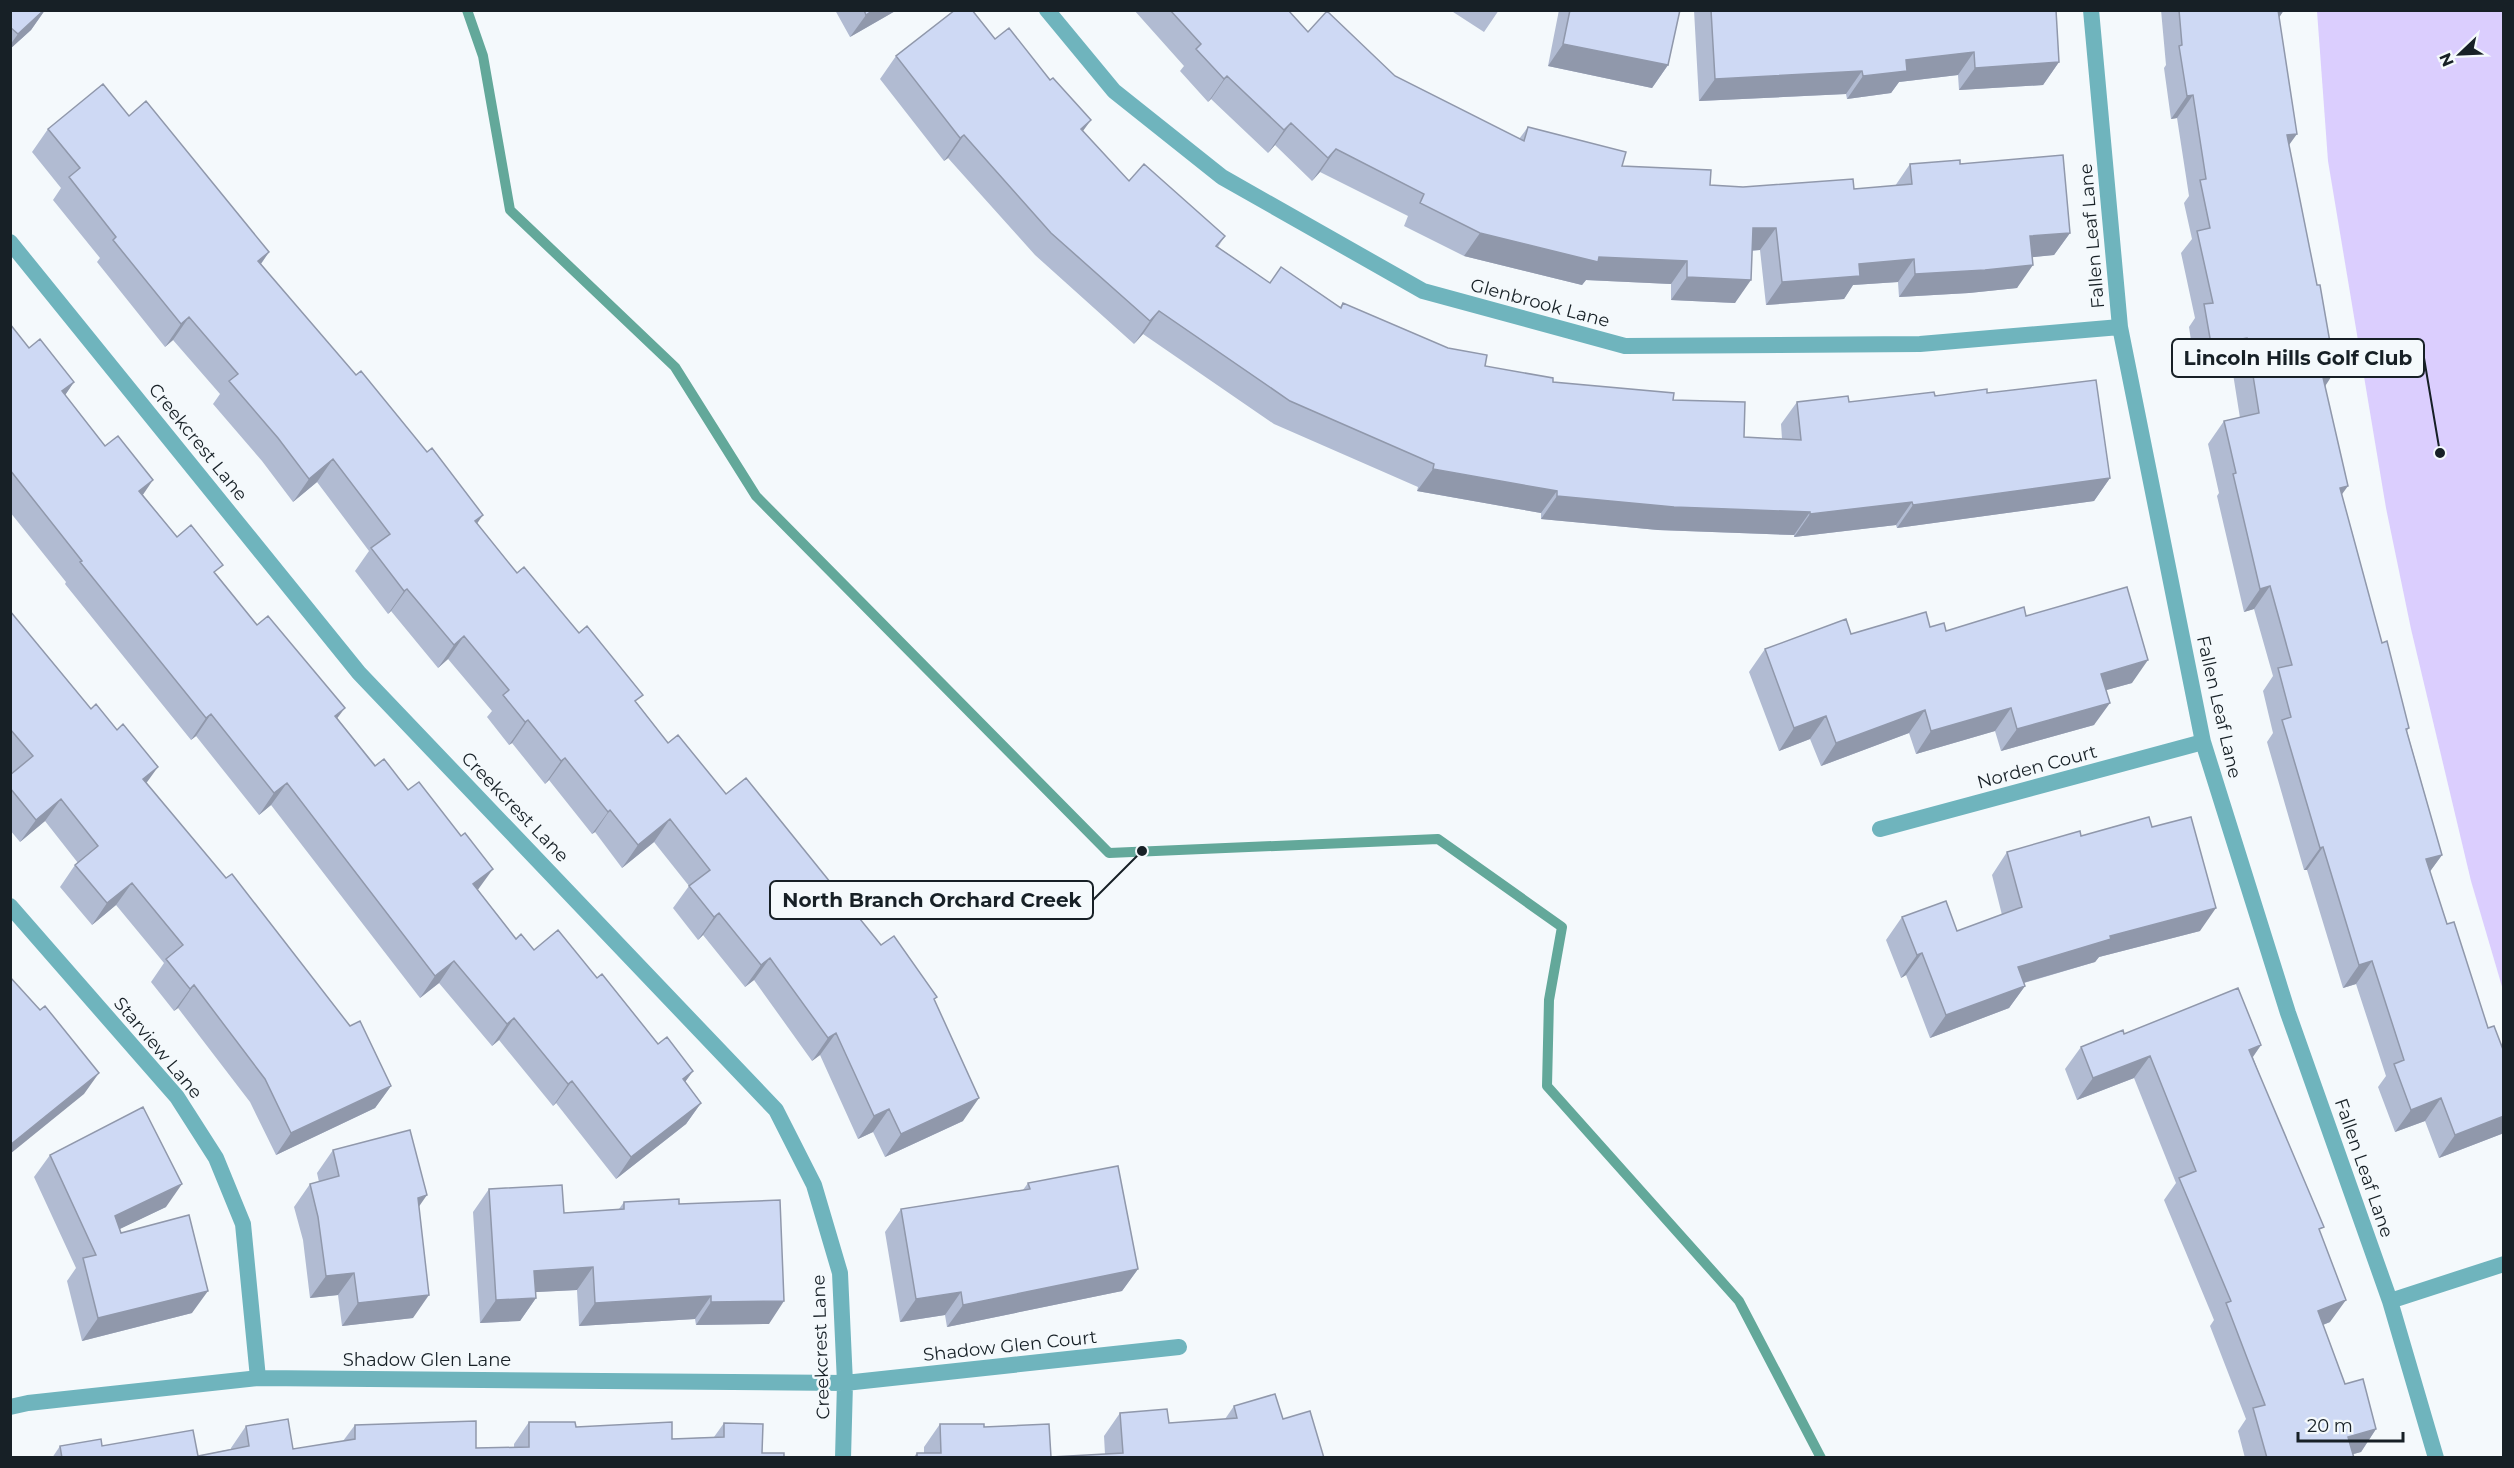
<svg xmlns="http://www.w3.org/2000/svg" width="2514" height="1468" viewBox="0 0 2514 1468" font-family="Montserrat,sans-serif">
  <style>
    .grass { fill: #dbcefe }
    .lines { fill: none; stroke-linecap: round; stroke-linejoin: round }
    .stream { stroke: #63a89a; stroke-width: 10 }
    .minor { stroke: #6fb4bd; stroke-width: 16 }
    .wall { fill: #b1bbd2 }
    .shaded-wall { fill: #9098ab }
    .building { fill: #ced9f4; stroke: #9098ab; stroke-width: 1.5 }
    .labels { text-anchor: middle; stroke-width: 5; stroke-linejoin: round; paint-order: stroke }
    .street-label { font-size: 18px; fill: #172026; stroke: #f4f9fc }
    .leader { fill: none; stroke: #172026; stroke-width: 2 }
    .callout-dot { fill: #172026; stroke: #f4f9fc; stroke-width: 2 }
    .callout { fill: #f4f9fc; stroke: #172026; stroke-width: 2 }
    .callout-label { font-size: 20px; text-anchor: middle; font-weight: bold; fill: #172026 }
  </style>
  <rect width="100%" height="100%" fill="#f4f9fc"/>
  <path class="grass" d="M2317,11h186v979l-32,-109 -60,-252 -25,-121 -58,-347z"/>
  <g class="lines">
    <path class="stream" d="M467,10l16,46 27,154 165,157 81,129 353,357 329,-14 124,88 -13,73 -2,86 192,215 82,157"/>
    <path class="minor" d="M1047,10l67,81 108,86 201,114 202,55 295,-2 200,-17
      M2091,10l29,317 83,415 85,271 102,288 46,157
      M10,242l349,431 417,437 38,75 26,88 5,110 -2,75
      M1880,829l323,-87
      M10,906l167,191 39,61 27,66 15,154
      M2390,1301l114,-37
      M10,1407l18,-4 230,-25 587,5 334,-36"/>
  </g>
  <path class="wall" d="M10,10h35l-14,20 -21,19z
    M835,10h62l-47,27z
    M1134,10h154l20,22 211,107 9,-12 94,39 88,19 33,2 111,2 41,-3 15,-22h50l110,69 -16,22 -22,2 -15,31 -48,5 -70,4 -1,-15 -45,3 -9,14 -78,6 -6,-55 -8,1 -17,52 -64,-3v-16l-85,-4 -4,5 -118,-29 -60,-30 4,-10 -88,-44 -8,9 -37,-36 -7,8 -57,-54 -3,3 -28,-31 4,-5z
    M1450,10h49l-15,22z
    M1559,10h121l-12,55 -16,23 -104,-22z
    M1694,10h362l3,52 -16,23 -84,5 -1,-15 -59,7 -8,11 -44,6 -1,-5 -147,7z
    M2161,10h123l-5,7 10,128 53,350 40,148 27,85 -2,3 35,124 -12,16 17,53 41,104 16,24v81l-65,25 -14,-37 -30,11 -17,-45 8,-11 -30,-92 -13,4 -36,-118h-3l-37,-128 6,-9 -10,-42 10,-15 -19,-67 -10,3 -27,-116 2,-3 -11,-49 16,-23 16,-3 -9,-57 -36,6 -6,-40 6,-9 -14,-65 11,-14 -8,-36 5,-7 -12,-78 -6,1 -7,-51 2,-3z
    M995,39l88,92 46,50 96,55 -7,11 52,36 70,24 3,-4 142,63 68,16 120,18 71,37 38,2 -1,-15 16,-22h52l86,-6 52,-3 123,85 -16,23 -197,27 -1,-3 -102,12v-2l-136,-5 -117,-11v-6l-124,-22 1,-4 -144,-63 -131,-90 -9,10 -99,-89 -87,-97 -4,3 -64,-82 16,-23z
    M129,116l140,136 -8,12 256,309 120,130 31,40 58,51 155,151 53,55 29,121 -78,36 -12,-25 -15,7 -38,-84 -8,6 -58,-81 -9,7 -42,-52 -5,5 -25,-32 16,-22 -35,-44 -32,26 -27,-36 -3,2 -43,-54 -4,4 -33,-41 -3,2 -22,-28 5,-6 -44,-52 -10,9 -47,-57 -3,3 -33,-43 14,-20 -52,-69 -24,20 -31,-41 -49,-57 7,-10 -47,-54 -8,7 -68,-85 3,-4 -47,-58 8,-12 -29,-36 16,-23z
    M10,324l19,24 45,34 -9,13 78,100 34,42 39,37 41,51 80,93 141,172 38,49 18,11 63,28 61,66 35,27 -8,11 16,21 -15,21 -70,55 -60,-76 -3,3 -54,-66 -7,6 -53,-63 -19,15 -149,-193 -12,10 -63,-79 -5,4 -126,-156 1,-2 -56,-70z
    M10,611l136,173 245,302 -16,22 -99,47 -26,-53 -72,-94 -4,3 -23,-29 13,-19 -48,-58 -24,20 -32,-38 15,-22 3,-2 -33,-42 -25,21 -10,-12v-55l3,-2 -3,-3z
    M2026,616l106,67 -26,7 -12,35 -93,26 -6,-20 -79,23 -7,-21 -88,33 -11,-27 -31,12 -30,-79 16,-23 86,-15 79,-7 16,4z
    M2152,827l48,104 -101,26 -4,5 -71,21 1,3 -16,22 -79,30 -24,-63 -5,3 -15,-38 16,-23 55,14 45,-16 -10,-40 15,-23 74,-16z
    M2124,1034l137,11 -8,12 67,175 10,90 -7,3 22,59 31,45 -15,23 -8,2 1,4h-109l-7,-27 8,-12 -36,-93 4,-6 -50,-120 12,-17 -42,-105 -57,22 -12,-31 16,-22z
    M333,1150l86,57 -6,111 -71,8 -4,-31 -28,3 -7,-58 -9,-33 16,-23 9,-2 -2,-9z
    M50,1155l116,52 -47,22 2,4 71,80 -110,28 -15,-60 9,-13 -42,-91z
    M1028,1183l110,86 -16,22 -175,36 -2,-12 -45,7 -15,-90 16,-23 122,-19z
    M489,1189l75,24 55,-4 5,-7 55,2 90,120 -73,1 -1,-6 -116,7 -2,-36 -42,2 1,6 -16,23 -40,2 -7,-111z
    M1234,1406l49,13 41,39h-411l4,-5h7v-6l16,-23 44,3 67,30 54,-3 -1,-18 16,-23 49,10 56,-4z
    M529,1422l47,5 96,12 42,-2 10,-14 38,30 22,5h-732l8,-12h42l96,10 33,-7v-1l15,-22 47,23 50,-8 12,-16 121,23 38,-1v-3z"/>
  <path class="shaded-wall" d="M44,10h1l-14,20 -21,19v-4l8,-11z
    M873,10h24l-47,27 16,-22z
    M2276,10h8l-13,20z
    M1563,44l105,21 -16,23 -104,-22z
    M1974,52l-16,23 -59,7 -8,11 -44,6 16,-23 43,-16z
    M2059,62l-16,23 -84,5 16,-22z
    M1862,71l-16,23 -147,7 16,-22z
    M1227,76l-16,23 -3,3 16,-23z
    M2193,95l-16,23 -6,1 16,-23z
    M1091,120l-16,22 6,-13z
    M1291,123l-16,22 -7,8 16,-23z
    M2297,134l-16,22 6,-21z
    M964,135l-16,23 -4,3 16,-23z
    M1336,149l-16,23 -8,9 16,-23z
    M1753,228h23l-16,22 -23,1z
    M1480,233l207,28 -16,23 -85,-4 -4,5 -118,-29z
    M2070,233l-16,22 -40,4 16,-23z
    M269,252l-16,23 5,-14z
    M1914,259l-16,23 -45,3 -9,14 -78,6 16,-23 77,-18z
    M2033,265l-16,23 -48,5 -70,4 16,-23z
    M1687,277l64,3 -16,23 -64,-3z
    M1159,311l-16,23 -9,10 16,-23z
    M189,317l-16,23 -8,7 16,-23z
    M2247,338l-16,23 -36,6 16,-23z
    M2335,371l-15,23 2,-21z
    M74,382l-15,22 3,-13z
    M333,459l-16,23 -24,20 16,-23z
    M1433,469l124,22 -16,22 -124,-22z
    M2110,478l-16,23 -197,27 16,-23z
    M153,480l-15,22 1,-11z
    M2348,486l-16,22 8,-20z
    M1557,496l253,16 -16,23 -136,-5 -117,-11z
    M1912,502l-16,23 -102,12 16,-23z
    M483,515l-16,23 8,-17z
    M2270,586l-16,23 -10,3 16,-23z
    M407,589l-16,22 -3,3 16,-23z
    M464,636l-16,23 -10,9 16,-23z
    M2148,660l-16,23 -47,13 16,-22z
    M2110,703l-16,22 -93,26 16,-22z
    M345,708l-16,21 6,-13z
    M2011,708l-16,23 -79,23 15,-23z
    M1925,710l-16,23 -88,33 15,-23z
    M211,714l-15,22 -5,4 15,-22z
    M1826,716l-16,23 -31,12 15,-23z
    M528,720l-16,23 -3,2 16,-23z
    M565,758l-16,22 -4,4 16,-23z
    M158,767l-16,22 1,-10z
    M287,783l-16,22 -12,10 15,-22z
    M61,799l-16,22 -25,21 16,-22z
    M610,810l-15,22 -3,2 16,-22z
    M670,819l-16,23 -32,26 16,-23z
    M2323,847l-16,23h-3l16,-22z
    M2442,855l-16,22v-18z
    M493,869l-16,22 -4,-7z
    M132,883l-16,22 -24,20 15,-22z
    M2216,908l-16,23 -101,26 -4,5 -93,27 16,-22 92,-31z
    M719,913l-16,22 -5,5 16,-23z
    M1922,953l-16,22 -5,3 16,-23z
    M770,958l-16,22 -9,7 16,-22z
    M454,961l-15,22 -19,15 15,-22z
    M2372,961l-16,23 -13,4 16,-23z
    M194,985l-16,23 -4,3 16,-22z
    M2025,986l-16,22 -79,30 16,-23z
    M514,1018l-15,22 -7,6 15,-22z
    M836,1033l-16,22 -8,6 16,-23z
    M2261,1045l-16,23 4,-18z
    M2150,1056l-16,22 -57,22 16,-22z
    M693,1071l-16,22 6,-14z
    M99,1073l-15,21 -74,60v-9z
    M572,1081l-16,22 -3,3 15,-22z
    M391,1086l-16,22 -99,47 15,-22z
    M979,1098l-16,23 -78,36 16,-23z
    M2441,1098l-16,23 -30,11 16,-22z
    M701,1103l-15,21 -70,55 15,-22z
    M889,1109l-16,23 -15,7 16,-23z
    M2504,1116v17l-65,25 16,-23z
    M182,1184l-16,23 -67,32 16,-23z
    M427,1195l-16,23 7,-20z
    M593,1267l-16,23 -59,3 16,-22z
    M1138,1269l-16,22 -175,36 16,-22z
    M354,1273l-16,22 -28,3 16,-22z
    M208,1291l-16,22 -110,28 16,-23z
    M961,1292l-16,23 -45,7 16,-23z
    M429,1295l-16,23 -71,8 16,-23z
    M711,1296l-16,23 -116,7 16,-23z
    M536,1298l-16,23 -40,2 16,-23z
    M2346,1300l-16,22 -28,11 16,-22z
    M784,1301l-15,23 -73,1 15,-23z
    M2376,1429l-15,23 -22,6 9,-21z"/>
  <path class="building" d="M10,10h34l-26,24 -8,-7z
    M864,10h9l-7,5z
    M955,10h17l23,29 14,-11 41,52 3,-2 38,42 -10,9 48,52 15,-17 81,72 -9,10 54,37 11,-16 60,41 2,-5 105,45 39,7 -2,11 68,12v4l121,11 -1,7 72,2 -1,35 57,3 -4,-38 51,-6 1,6 85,-10 1,4 52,-7v4l109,-13 14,98 -197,27 -1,-3 -102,12v-2l-136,-5 -117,-11v-5l-124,-22 1,-5 -144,-63 -131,-90 -9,10 -99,-88 -87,-98 -4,3 -64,-82z
    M1170,10h118l20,22 19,-21 68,65 129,65 4,-14 98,25 -4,14 89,4 -1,15 33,2 110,-8 1,10 58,-5 -2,-20 50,-4v4l103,-9 7,78 -40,3 3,29 -48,5 -70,4 -1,-15 -55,5 1,12 -78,6 -6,-54h-23l-2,52 -64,-3v-16l-88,-4 -1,5 -118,-29 -60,-30 4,-9 -88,-45 -8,9 -37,-35 -7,7 -57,-54 -3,3 -28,-30 5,-5z
    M1570,10h110l-12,55 -105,-21z
    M1711,10h345l3,52 -84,6 -1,-16 -68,8 1,11 -44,5 -1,-5 -147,8z
    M2179,10h99l19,124 -10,1 30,150h3l15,86 -13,2 26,113 -8,2 42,155 5,-2 22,87 -3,1 36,126 -16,4 21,65 7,-2 34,106 6,-2 10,26v64l-49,19 -14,-37 -30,12 -17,-46 10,-4 -32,-99 -13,4 -36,-118 -3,1 -38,-128 9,-3 -13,-49 14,-3 -22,-79 -10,3 -27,-115 3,-1 -12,-52 35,-8 -12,-75 -36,6 -7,-40 9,-1 -16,-72 13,-3 -10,-48 6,-1 -13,-84 -6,1 -8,-50 3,-1z
    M103,84l26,32 17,-15 123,151 -11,9 98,114 5,-4 66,81 5,-4 51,67 -8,6 42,52 7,-6 55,66 8,-7 56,69 -8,6 33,42 10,-8 48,59 20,-16 135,167 13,-9 43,61 -3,2 45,99 -78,36 -12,-25 -15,7 -38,-83 -8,5 -58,-80 -9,7 -42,-52 -5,4 -25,-31 21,-16 -40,-51 -32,26 -28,-35 -2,2 -43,-54 -4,3 -33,-41 -3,2 -22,-27 6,-5 -45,-54 -10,9 -47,-56 -3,2 -33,-43 19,-14 -57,-75 -24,20 -31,-41 -49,-57 9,-7 -49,-57 -8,7 -68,-84 3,-3 -47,-60 11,-9 -32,-39z
    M10,324l19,24 11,-9 34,43 -12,9 43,55 13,-10 35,44 -14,11 38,46 14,-12 32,40 -9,7 43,53 11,-9 77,92 -10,8 40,50 9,-7 24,31 11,-8 42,54 4,-3 28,36 -20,15 43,55 5,-5 13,16 24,-20 39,48 5,-4 56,70 9,-7 26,34 -10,8 18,24 -70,54 -59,-76 -4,3 -54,-66 -7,6 -53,-63 -19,15 -148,-193 -13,10 -63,-79 -5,4 -126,-156 2,-1 -72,-91z
    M2127,587l21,73 -47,14 9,29 -93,26 -6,-21 -80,23 -6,-21 -89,33 -10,-27 -32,12 -29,-79 81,-30 5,15 75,-22 4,15 14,-4 2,8 78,-24 2,9z
    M10,611l81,98 5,-5 21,26 6,-6 35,43 -15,12 83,99 6,-4 118,152 10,-5 31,65 -100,47 -26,-54 -71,-94 -4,4 -24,-30 17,-14 -51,-62 -25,20 -32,-38 23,-19 -37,-47 -25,21 -26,-32v-13l23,-19 -23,-27z
    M2149,817l3,10 39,-10 25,91 -106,28 1,3 -93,28 7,19 -79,29 -24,-62 -5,2 -15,-38 44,-16 11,30 65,-24 -15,-55 73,-21 1,5z
    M10,977l30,33 5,-4 54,67 -89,72z
    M2238,988l23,57 -12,5 75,177 -5,2 27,71 -28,11 27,73 18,-5 13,50 -28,8 6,21h-87l-14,-50 12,-3 -39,-102 5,-2 -52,-123 17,-7 -46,-115 -57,22 -12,-31 42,-17 1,4z
    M143,1107l39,77 -67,32 6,17 68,-18 19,76 -110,27 -15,-60 13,-3 -46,-100z
    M410,1130l17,65 -9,3 11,97 -71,8 -4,-30 -28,3 -8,-59 -8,-33 29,-8 -6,-26z
    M1118,1166l20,103 -175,36 -2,-13 -45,7 -15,-90 129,-20 -2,-6z
    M562,1185l2,28 60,-4v-7l55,-3v5l101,-4 4,101 -73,1v-6l-116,7 -2,-36 -59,4 2,27 -40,2 -7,-111z
    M1275,1394l8,25 27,-8 14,47h-407v-5h24l-1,-29h44v3l65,-3 2,33 72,-4 -3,-40 47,-4 2,14 68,-5 -3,-12z
    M288,1419l5,30 62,-10v-14l121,-4v27l53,-1v-25h46l1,5 96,-5v17l52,-2v-14l39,1 -1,29h22v5h-722l-2,-12 41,-7 1,7 91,-16 5,26 51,-10 -3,-20z"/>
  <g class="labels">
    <g class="street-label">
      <text transform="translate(2092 236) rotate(-95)" y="6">Fallen Leaf Lane</text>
      <text transform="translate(1540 303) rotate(15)" y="6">Glenbrook Lane</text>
      <text transform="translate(198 442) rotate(51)" y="6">Creekcrest Lane</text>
      <text transform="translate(2219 707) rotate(77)" y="6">Fallen Leaf Lane</text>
      <text transform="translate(2037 767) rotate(-15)" y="6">Norden Court</text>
      <text transform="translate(515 807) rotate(46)" y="6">Creekcrest Lane</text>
      <text transform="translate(158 1048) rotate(50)" y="6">Starview Lane</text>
      <text transform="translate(2364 1168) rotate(71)" y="6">Fallen Leaf Lane</text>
      <text transform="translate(1010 1346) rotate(-6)" y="6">Shadow Glen Court</text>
      <text transform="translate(821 1347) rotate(-92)" y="6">Creekcrest Lane</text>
      <text x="427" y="1366">Shadow Glen Lane</text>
    </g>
  </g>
  <path class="leader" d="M2440 453L2424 358M1142 851L1093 900"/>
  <g class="callout-dot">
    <circle cx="2440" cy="453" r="6"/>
    <circle cx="1142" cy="851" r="6"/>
  </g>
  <g class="callout">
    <rect x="2172" y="339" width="252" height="38" rx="6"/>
    <rect x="770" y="881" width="323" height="38" rx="6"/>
  </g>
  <g class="callout-label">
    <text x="2298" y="365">Lincoln Hills Golf Club</text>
    <text x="932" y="907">North Branch Orchard Creek</text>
  </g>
  <rect width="2514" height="1468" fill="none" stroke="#172026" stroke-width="24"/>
  <g transform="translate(2460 54) rotate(247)" stroke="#f4f9fc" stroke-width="4.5" paint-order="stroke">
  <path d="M0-4.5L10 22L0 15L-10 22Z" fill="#172026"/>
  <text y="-9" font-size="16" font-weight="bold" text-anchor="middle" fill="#172026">N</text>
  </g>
  <path d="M2298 1432v9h105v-9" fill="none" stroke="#172026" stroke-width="3"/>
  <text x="2307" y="1432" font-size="18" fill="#172026" stroke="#f4f9fc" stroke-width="4.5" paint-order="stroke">20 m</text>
</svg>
